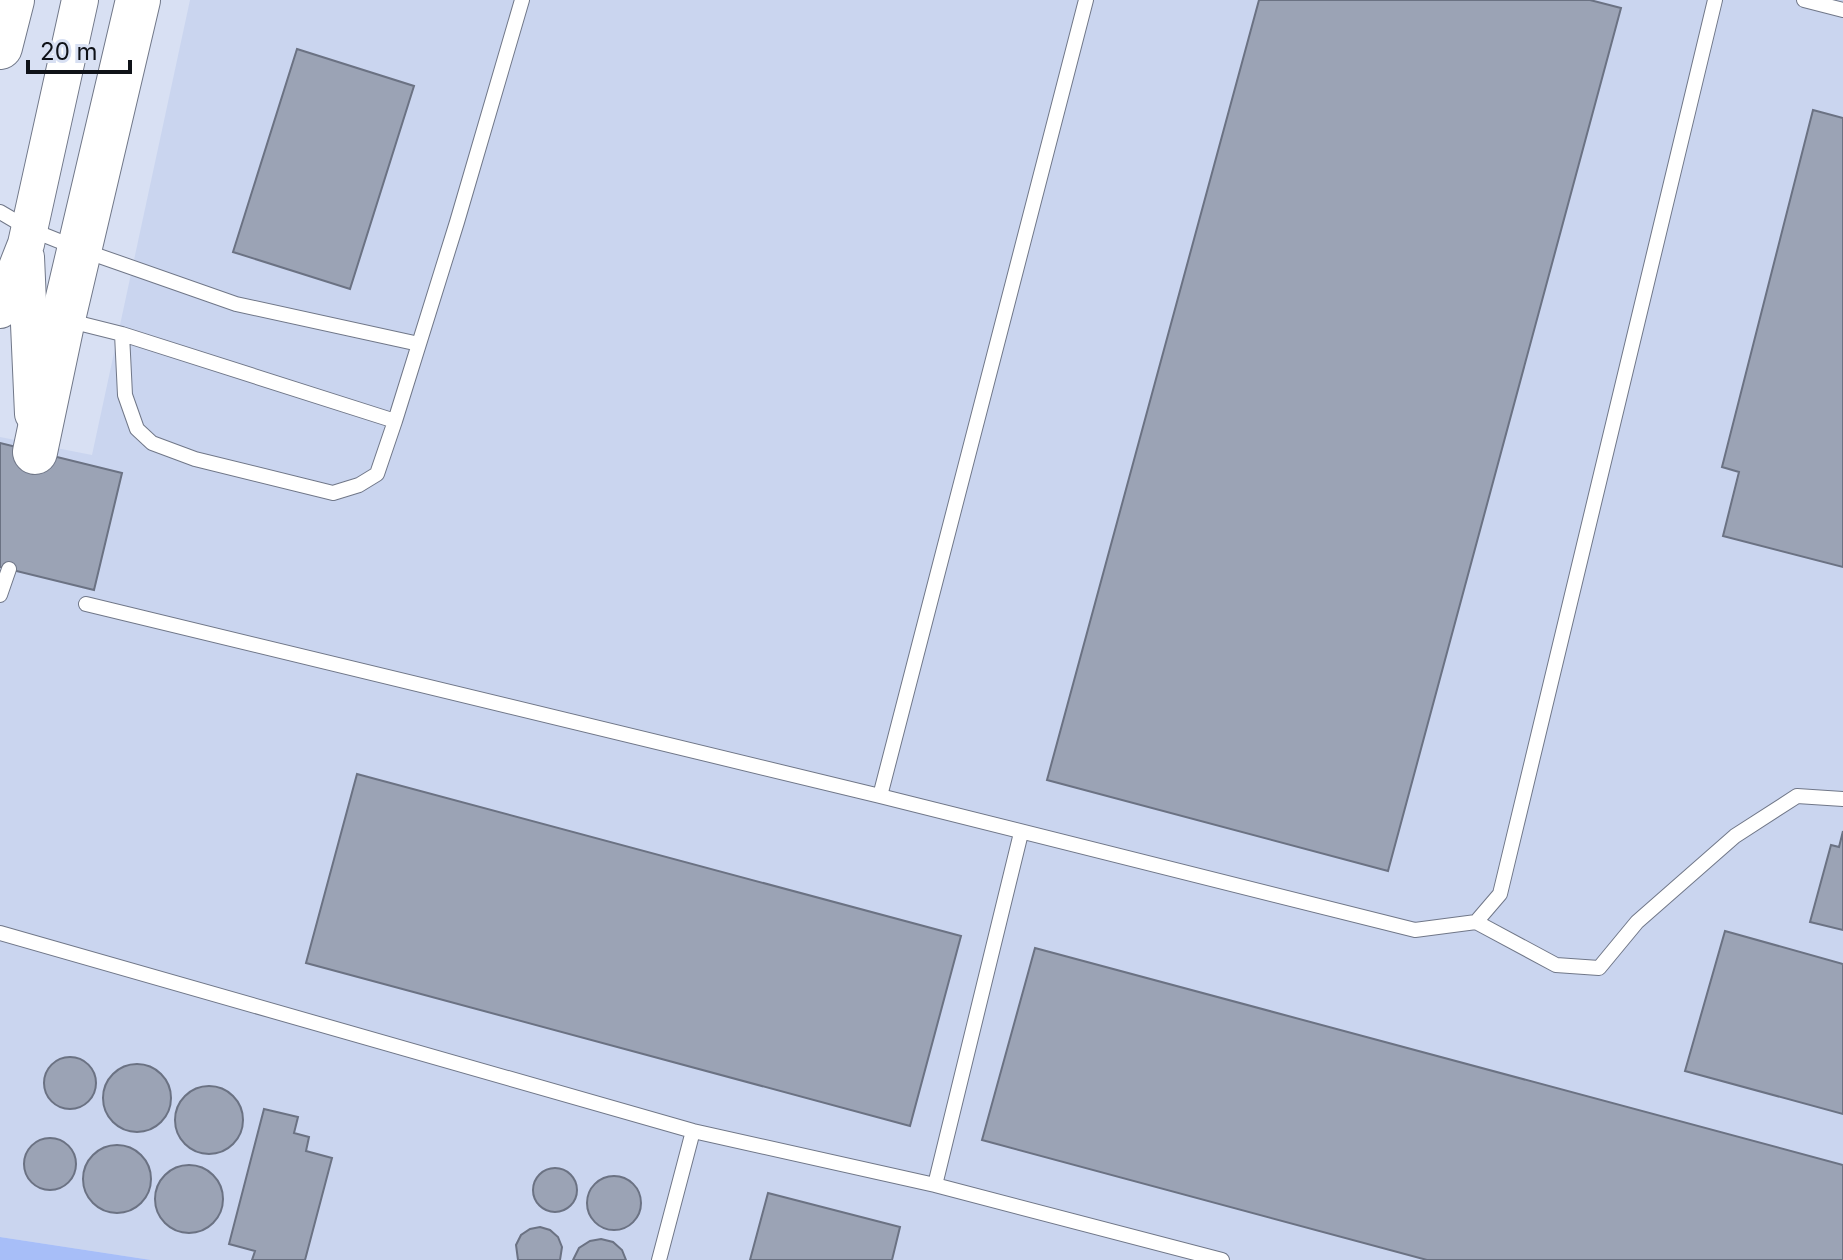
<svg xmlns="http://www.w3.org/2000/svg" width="1843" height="1260" viewBox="0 0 1843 1260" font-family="Inter,sans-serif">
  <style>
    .built { fill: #cad5ef }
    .water { fill: #a7bef8 }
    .building { fill: #9ba3b5; stroke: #6b7283; stroke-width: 2 }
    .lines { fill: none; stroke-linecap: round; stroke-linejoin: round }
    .service-casing { stroke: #707788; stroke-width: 16 }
    .tertiary-casing { stroke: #707788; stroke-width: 38 }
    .motorway-casing { stroke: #707788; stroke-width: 46 }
    .service { stroke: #fff; stroke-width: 14 }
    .tertiary { stroke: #fff; stroke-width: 36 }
    .motorway { stroke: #fff; stroke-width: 44 }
  </style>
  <rect width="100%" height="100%" fill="#d8e0f3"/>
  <path class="built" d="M190,0h1653v1260h-1692l-151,-23v-800l92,18z"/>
  <path class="water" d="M0,1237l151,23h-151z"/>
  <path class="building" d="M1259,0h331l31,8 -233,863 -341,-91z
    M297,49l117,37 -64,203 -117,-37z
    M1813,110l30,8v449l-120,-31 16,-64 -17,-5z
    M0,443l122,30 -28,117 -94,-23z
    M357,774l604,162 -51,190 -604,-163z
    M1843,831v99l-33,-8 21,-77 8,2z
    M1725,931l118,33v150l-158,-43z
    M1035,948l808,217v95h-416l-445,-120z
    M44 1083a26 26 0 1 1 52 0a26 26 0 1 1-52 0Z
    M103 1098a34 34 0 1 1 68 0a34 34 0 1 1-68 0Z
    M175 1120a34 34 0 1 1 68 0a34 34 0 1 1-68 0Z
    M264,1109l34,8 -4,16 15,4 -3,14 26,7 -27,102h-53l3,-9 -26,-7z
    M24 1164a26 26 0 1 1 52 0a26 26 0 1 1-52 0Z
    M83 1179a34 34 0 1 1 68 0a34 34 0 1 1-68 0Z
    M155 1199a34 34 0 1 1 68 0a34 34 0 1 1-68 0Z
    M533 1190a22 22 0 1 1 44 0a22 22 0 1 1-44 0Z
    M587 1203a27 27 0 1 1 54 0a27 27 0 1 1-54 0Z
    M768,1193l132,34 -8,33h-142z
    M540,1227l10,3 8,7 4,10 -2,13h-42l-2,-15 5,-10 9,-6z
    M601,1239l12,3 9,8 4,10h-53l6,-12 11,-7z"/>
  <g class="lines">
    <defs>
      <path id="service" d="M1804,0l39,10
        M0,212l29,17 50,20 157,55 183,40
        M66,320l56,14 273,87 62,-199 65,-222
        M122,334l3,61 12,34 15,14 43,16 138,34 26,-8 18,-11 18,-53
        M0,595l9,-26
        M86,604l794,192 535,134 61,-8 24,-28 215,-894
        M880,796l206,-796
        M1476,922l80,43 43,3 38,-46 98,-86 62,-40 46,3
        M0,933l693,198 242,54 287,75
        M935,1185l86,-352
        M659,1260l34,-129"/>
      <path id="tertiary" d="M26,257l7,157
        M0,310l26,-66 54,-244"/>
      <path id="motorway" d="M0,47l12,-47
        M35,452l28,-133 75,-319"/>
    </defs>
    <use href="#service" class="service-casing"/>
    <use href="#tertiary" class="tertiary-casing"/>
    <use href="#motorway" class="motorway-casing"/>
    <use href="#service" class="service"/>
    <use href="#tertiary" class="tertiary"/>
    <use href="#motorway" class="motorway"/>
  </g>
  <path d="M28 60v12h102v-12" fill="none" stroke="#0f1218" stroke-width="4"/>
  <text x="40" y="60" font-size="24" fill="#0f1218" stroke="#d8e0f3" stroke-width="6" paint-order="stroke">20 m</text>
</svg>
